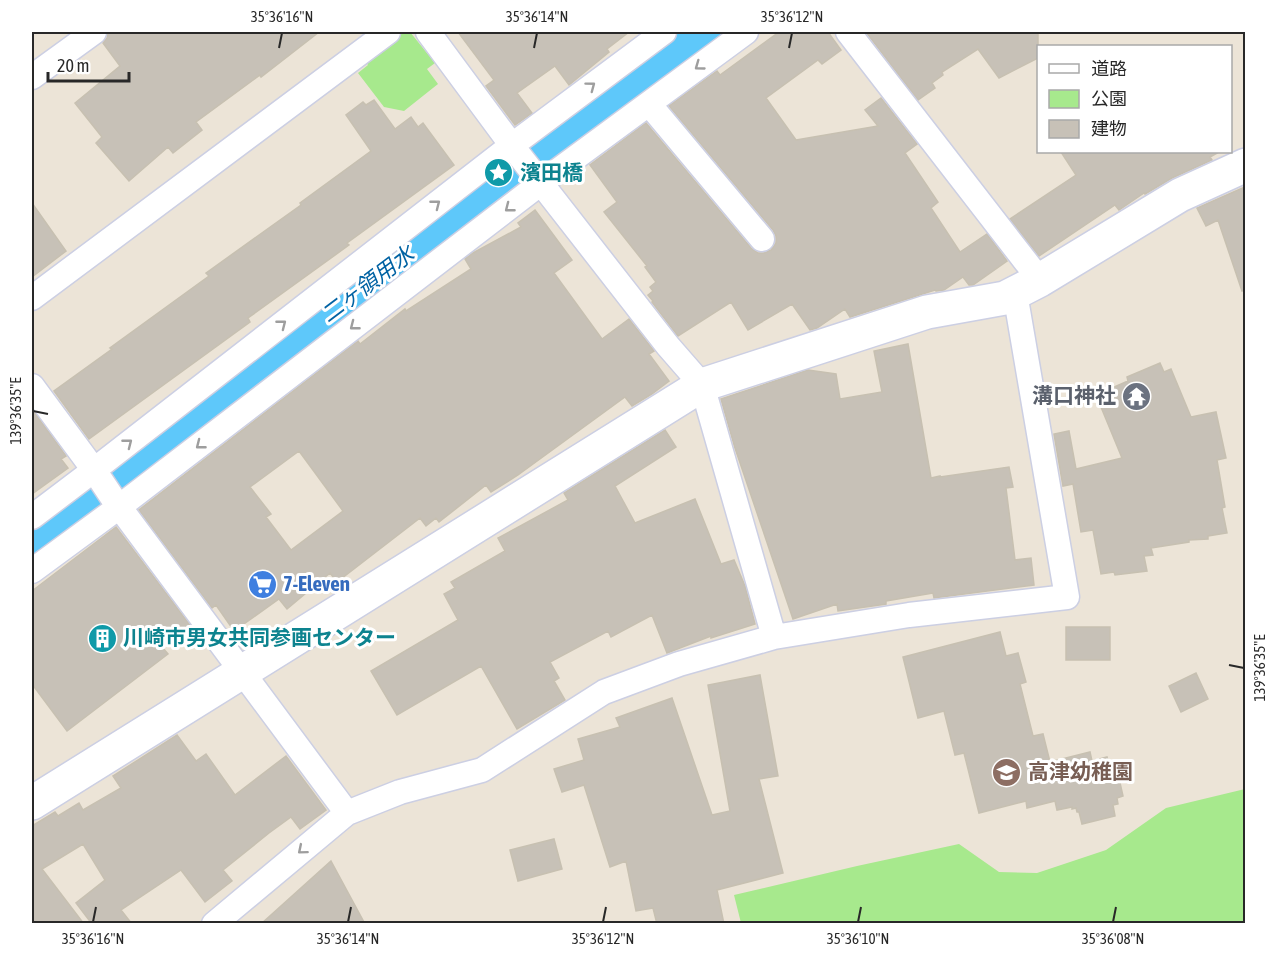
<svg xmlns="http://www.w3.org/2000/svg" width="1277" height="955" viewBox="0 0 1277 955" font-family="'Asap Condensed','Noto Sans JP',sans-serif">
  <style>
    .green { fill: #a7e98d }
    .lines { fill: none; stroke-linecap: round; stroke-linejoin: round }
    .river { stroke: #5ec8fa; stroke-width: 48 }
    .building { fill: #c7c1b7; stroke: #c7c0b1; stroke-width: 1.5; fill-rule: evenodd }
    .street-casing { stroke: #cccfe3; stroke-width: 27 }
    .secondary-casing { stroke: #cccfe3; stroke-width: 36 }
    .street { stroke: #fff; stroke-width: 24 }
    .secondary { stroke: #fff; stroke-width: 33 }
    .oneway { stroke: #9e9e9e }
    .ticks { fill: none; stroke: #282828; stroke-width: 2 }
    .labels { text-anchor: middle; stroke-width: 6; stroke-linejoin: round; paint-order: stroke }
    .culture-label { font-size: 21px; font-weight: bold; fill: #0d838f; stroke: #fff; text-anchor: start }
    .worship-label { font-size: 21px; font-weight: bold; fill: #5b616d; stroke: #fff; text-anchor: end }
    .shop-label { font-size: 21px; font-weight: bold; fill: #366cbe; stroke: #fff; text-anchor: start }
    .education-label { font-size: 21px; font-weight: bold; fill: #785e54; stroke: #fff; text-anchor: start }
    .water-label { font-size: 22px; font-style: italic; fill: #0062a3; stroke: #fff }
    .neatline { fill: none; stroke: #282828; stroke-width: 2 }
    .ticks-label { font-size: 15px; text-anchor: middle; fill: #282828 }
  </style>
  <rect width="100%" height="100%" fill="#ece4d7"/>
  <path class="green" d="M397,32h13l25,31 -8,6 11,15 -34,27 -20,-4 -26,-34 10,-8 -5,-7z
    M1245,789v134h-504l-7,-28 123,-29 102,-22 40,28 38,1 69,-23 60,-42z"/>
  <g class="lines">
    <path class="river" d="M32,537l671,-505"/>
  </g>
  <path class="building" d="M108,32h211l-58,45 -1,-2 -64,47 6,8 -29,23 -5,-6 -39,34 -33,-38 6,-6 -27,-34 45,-37 -17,-23 4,-5z
    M458,32h171l-22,17 2,3 -40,33 -14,-19 -38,27 15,20 -17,12 -29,-39 8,-6z
    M779,32h49l13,18 -19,14 -4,-4 -52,38 30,42 82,-14 -13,-16 16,-12 36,46 -12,9 33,49 -7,6 29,44 27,-18 20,27 -34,24h-4l-6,-8 -19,13 -8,1 -1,-1 -85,27 -5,-8 -28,19 -7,2 -18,-26 -44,26 -17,-28 -53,34 -26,-34 1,-1 -5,-6 5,-4 -3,-4 6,-5 -11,-15 2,-1 -43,-54 13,-10 -27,-37 56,-42 105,125 7,5h6l7,-3 5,-7v-7l-3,-6 -104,-124 48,-35 3,4z
    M866,32h172v26l-39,20 -21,-29 -36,23 1,3 -11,8 3,5 -17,12z
    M374,100l21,29 16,-12 7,10 5,-4 31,42 -107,78 2,2 -101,73 2,4 -161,117 -35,-48 58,-42 -2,-1 99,-72 -3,-3 95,-68 -1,-2 71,-52 -25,-36 17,-13 3,3z
    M1061,152h158l-9,5 2,3 -40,18 -27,16 -1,-1 -25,17 -4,-5 -76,51 -29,-37 66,-44z
    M1245,187v103l-3,1 -24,-71 -12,6 -9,-18z
    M32,203l34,48 -34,26z
    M535,210l37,50 -18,13 48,66 27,-20 25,32 -5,3 20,27 -17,13 -20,12 -7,-9 -107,78 -27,17 -5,-7 -47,37 -3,-4 -10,8 -6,-8 -83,64 -7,-9 -43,36 -8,-10 -45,32 -18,-26 -4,3 -73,-98 219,-169 2,3 45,-35 1,2 65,-42 -6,-10 8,-6 48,-26 -3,-4zM299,451l44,60 -52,39 -25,-33 5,-3 -21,-27z
    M908,344l23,134 9,-2v1l69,-10 4,20 -7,1 9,72 16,-2 3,27 -100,13 -1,-5 -47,8v3l-48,7 -1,-7 -44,15 -58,-171 -14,-49 87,-29 28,4 4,25 42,-7 -8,-41z
    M1160,363l4,9 7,-3 20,48 25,-5 10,46 -9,2 8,47 -3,1 5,25 -19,3v3l-19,1v2l-38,6 2,7 -9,1 3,15 -32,4 -1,-3 -13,2 -8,-44 -12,2 -8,-48 -10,2 -9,-52 15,-3 7,38 46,-11 -26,-63 32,-14 -1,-4z
    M32,409l34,47 -5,3 7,9 -36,26z
    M665,430l11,17 -61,39 20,37 60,-24 26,65 13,-4 11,26 10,38 -44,14v-2l-44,17 -15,-38 -41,22 -3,-6 -58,31 9,16 -5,3 11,19 -48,29 -36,-63 -84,49 -26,-44 87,-51 -14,-26 11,-6 -4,-6 54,-31 -7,-13 70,-38 -4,-7z
    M116,527l74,98 -28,22 6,7 -101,77 -35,-47v-93z
    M1066,627h44v33h-44z
    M1000,632l6,24 12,-3 8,29 -6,2 13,52 10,-2 7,28 40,-10 2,9 15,-4 3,10 6,-2 7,31 -6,2 1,6 -5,1 2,11 -33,8 -3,-12h-2l-1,-4 -4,1v-2l-15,3 -2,-9 -28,7 -1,-7 -47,12 -15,-60 -9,2 -11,-44 -26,7 -15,-61z
    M1196,673l12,26 -27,13 -12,-26z
    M760,675l18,101 -19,3 24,94 -66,17 7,34h-67l-4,-16 -17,3 -10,-50 -16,6 -26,-82 -22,7 -8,-23 30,-9 -6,-21 42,-12 -4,-9 56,-20 40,117 18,-4 -22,-126z
    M177,735l19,26 10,-7 29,41 51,-39 40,54 -26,19 -9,-12 -22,16 -46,37 9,11 -27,21 -24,-32 -60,40 11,14h-40l-16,-21 29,-23 -22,-36 -41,25 42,55h-52v-98l23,-14 3,4 21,-13 4,7 38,-22 -8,-12z
    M554,839l8,30 -44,12 -8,-31z
    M331,861l34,63h-104z"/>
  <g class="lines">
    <defs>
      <path id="street" d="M428,32l91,123 149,191 34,39 72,252
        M848,32l192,248
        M32,77l62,-45
        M649,104l113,135
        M32,298l356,-266
        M32,386l62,84 18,27 235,316
        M32,517l62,-47 417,-324 153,-114
        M32,571l87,-64 422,-324 205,-151
        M214,924l133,-111 53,-21 82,-22 122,-78 75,-28 95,-27 135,-22 158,-18 -52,-304"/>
      <path id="secondary" d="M32,803l670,-418 225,-73 78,-14 35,-18 140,-85 66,-30"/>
    </defs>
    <use href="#street" class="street-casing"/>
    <use href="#secondary" class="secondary-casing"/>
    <use href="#street" class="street"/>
    <use href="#secondary" class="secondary"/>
  </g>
  <defs><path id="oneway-chevron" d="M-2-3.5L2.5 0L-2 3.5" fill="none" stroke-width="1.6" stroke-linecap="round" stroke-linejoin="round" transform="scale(1.5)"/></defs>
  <g class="oneway">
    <use href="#oneway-chevron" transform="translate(699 66) rotate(144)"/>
    <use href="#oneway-chevron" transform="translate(591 86) rotate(-37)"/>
    <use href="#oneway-chevron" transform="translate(436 204) rotate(-38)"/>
    <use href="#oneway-chevron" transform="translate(509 208) rotate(142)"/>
    <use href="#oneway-chevron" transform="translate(282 324) rotate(-38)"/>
    <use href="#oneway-chevron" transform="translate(354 326) rotate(142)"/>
    <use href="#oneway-chevron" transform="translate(128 443) rotate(-38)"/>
    <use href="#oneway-chevron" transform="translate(200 445) rotate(142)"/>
    <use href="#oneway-chevron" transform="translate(302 850) rotate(140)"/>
  </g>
  <path class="ticks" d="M279,48l3,-15M534,48l3,-15M789,48l3,-15M33,411l15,3M1229,665l15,3M93,922l3,-15M348,922l3,-15M603,922l3,-15M858,922l3,-15M1113,922l3,-15"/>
  <defs>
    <symbol id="sight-disc" viewBox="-11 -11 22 22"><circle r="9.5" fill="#0f9aa8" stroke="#fff"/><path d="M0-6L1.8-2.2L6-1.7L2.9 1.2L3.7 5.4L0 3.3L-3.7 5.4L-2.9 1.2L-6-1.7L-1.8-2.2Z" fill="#fff"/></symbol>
    <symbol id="temple-disc" viewBox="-11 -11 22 22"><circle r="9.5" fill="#6b7280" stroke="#fff"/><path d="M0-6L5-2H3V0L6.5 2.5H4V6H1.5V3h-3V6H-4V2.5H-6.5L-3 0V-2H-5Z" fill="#fff"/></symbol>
    <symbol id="supermarket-disc" viewBox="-11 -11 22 22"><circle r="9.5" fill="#3f7fe0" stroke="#fff"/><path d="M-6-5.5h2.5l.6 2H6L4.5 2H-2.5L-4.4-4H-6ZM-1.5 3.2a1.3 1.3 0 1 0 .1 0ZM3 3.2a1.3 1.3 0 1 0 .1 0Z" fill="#fff"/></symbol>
    <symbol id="building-disc" viewBox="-11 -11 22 22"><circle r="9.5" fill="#0f9aa8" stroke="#fff"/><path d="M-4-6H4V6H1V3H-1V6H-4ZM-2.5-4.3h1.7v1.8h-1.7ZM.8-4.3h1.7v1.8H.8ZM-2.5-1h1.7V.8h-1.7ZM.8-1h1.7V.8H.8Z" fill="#fff"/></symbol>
    <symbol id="school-disc" viewBox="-11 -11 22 22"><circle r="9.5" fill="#8d6e63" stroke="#fff"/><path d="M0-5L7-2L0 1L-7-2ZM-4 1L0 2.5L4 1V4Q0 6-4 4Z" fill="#fff"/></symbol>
  </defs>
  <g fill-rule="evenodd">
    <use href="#sight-disc" x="482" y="156" width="33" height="33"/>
    <use href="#temple-disc" x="1120" y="380" width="33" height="33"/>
    <use href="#supermarket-disc" x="246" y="568" width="33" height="33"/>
    <use href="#building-disc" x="86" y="622" width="33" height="33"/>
    <use href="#school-disc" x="990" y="756" width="33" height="33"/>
  </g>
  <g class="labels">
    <g class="culture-label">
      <text x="520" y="180">濱田橋</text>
      <text x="123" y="645">川崎市男女共同参画センター</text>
    </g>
    <g class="worship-label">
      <text x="1116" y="403">溝口神社</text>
    </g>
    <g class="shop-label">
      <text x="283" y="591">7-Eleven</text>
    </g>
    <g class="education-label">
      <text x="1028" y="779">高津幼稚園</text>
    </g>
    <g class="water-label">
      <text transform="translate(367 284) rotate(-37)" y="8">二ヶ領用水</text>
    </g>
  </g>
  <rect width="1277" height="955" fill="none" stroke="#ffffff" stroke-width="66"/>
  <rect x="1037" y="45" width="195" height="108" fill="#ffffff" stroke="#a9a9a9" stroke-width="1.5"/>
  <rect x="1049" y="64" width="30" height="9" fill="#ffffff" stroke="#a9a9a9" stroke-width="1.5"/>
  <text x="1091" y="75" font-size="18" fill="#282828">道路</text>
  <rect x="1049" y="90" width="30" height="18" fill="#a7e98d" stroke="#a9a9a9" stroke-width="1.5"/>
  <text x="1091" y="105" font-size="18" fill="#282828">公園</text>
  <rect x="1049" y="120" width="30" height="18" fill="#c7c1b7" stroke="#a9a9a9" stroke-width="1.5"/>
  <text x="1091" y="135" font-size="18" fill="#282828">建物</text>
  <path d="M48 72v9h81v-9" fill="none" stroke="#282828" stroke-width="3"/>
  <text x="57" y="72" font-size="18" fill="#282828" stroke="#ffffff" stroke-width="4.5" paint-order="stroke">20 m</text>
  <rect x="33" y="33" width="1211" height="889" class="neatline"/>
  <g class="ticks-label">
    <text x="282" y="22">35°36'16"N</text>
    <text x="537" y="22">35°36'14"N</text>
    <text x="792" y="22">35°36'12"N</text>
    <text transform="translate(16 411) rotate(-90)" y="5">139°36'35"E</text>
    <text transform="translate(1260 668) rotate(-90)" y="5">139°36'35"E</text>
    <text x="93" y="944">35°36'16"N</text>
    <text x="348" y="944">35°36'14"N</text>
    <text x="603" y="944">35°36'12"N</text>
    <text x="858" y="944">35°36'10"N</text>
    <text x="1113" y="944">35°36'08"N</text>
  </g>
</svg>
